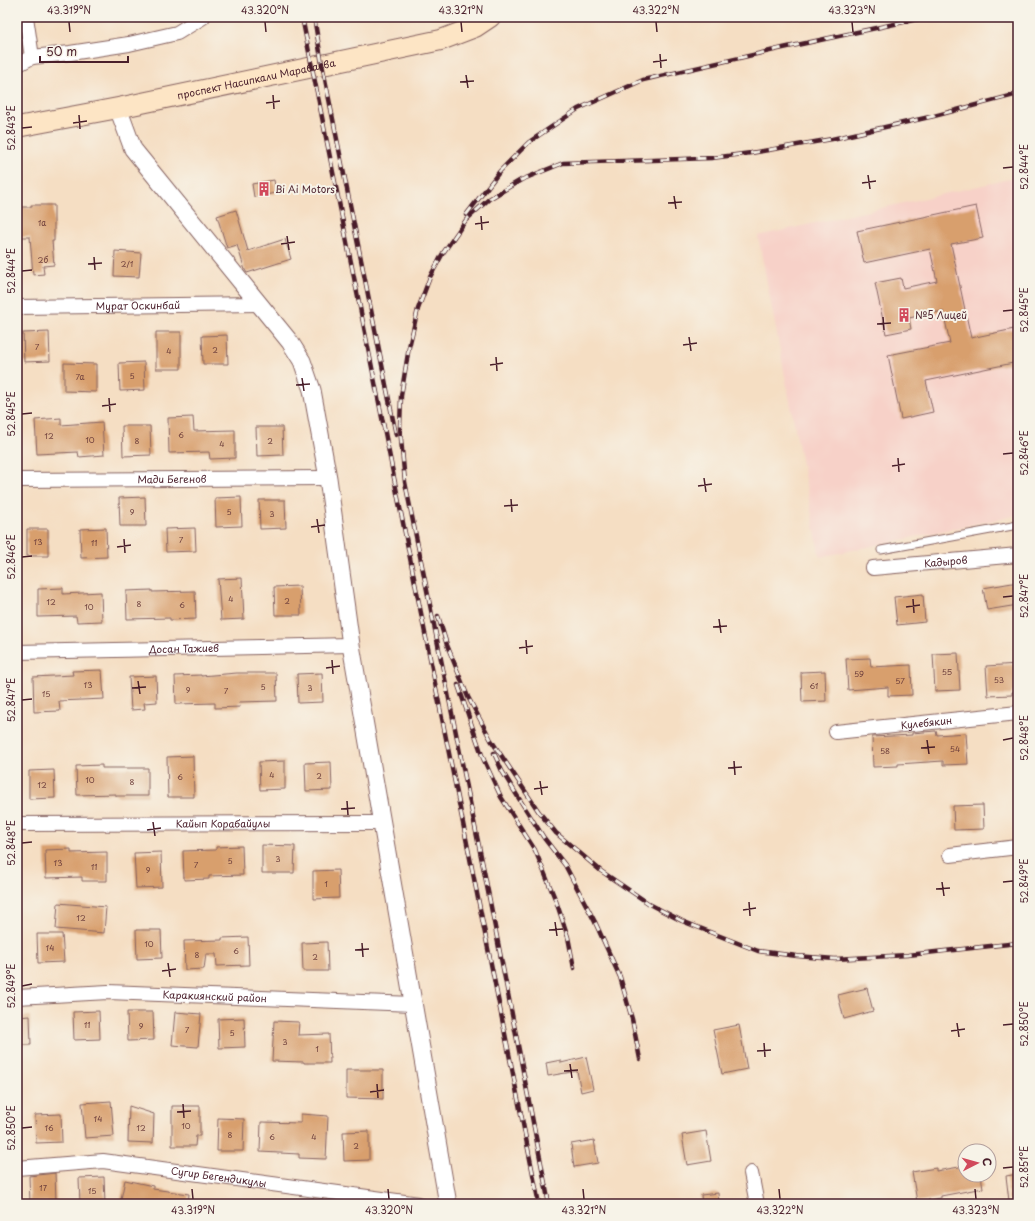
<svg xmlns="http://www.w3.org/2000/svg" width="1035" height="1221" viewBox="0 0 1035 1221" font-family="'Playpen Sans',sans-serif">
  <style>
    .built { fill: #f7d1c8 }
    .building { fill: #d89f6d }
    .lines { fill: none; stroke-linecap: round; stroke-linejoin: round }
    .service-casing { stroke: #866260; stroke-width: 9 }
    .minor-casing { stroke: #866260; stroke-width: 16 }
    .tertiary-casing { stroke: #866260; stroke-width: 19 }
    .secondary-casing { stroke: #866260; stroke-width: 22 }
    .service { stroke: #fff; stroke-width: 7 }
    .minor { stroke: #fff; stroke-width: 14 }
    .tertiary { stroke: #fff; stroke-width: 17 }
    .secondary { stroke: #fde5c5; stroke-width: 20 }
    .rail-casing { stroke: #4a1f2b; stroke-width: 4.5 }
    .rail { stroke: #f7f3e8; stroke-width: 3; stroke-dasharray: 9; stroke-linecap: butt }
    .ticks { fill: none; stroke: #4a1f2b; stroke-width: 1.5 }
    .labels { text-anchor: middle; stroke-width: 4; stroke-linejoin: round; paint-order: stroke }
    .number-label { font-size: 8px; fill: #6e3f3c }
    .street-label { font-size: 10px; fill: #4a1f2b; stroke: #f7f3e8 }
    .poi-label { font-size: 10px; fill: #4a1f2b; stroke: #f7f3e8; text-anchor: start }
    .neatline { fill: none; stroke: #4a1f2b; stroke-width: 1.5 }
    .ticks-label { font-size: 10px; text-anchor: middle; fill: #4a1f2b }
  </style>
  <rect width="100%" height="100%" fill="#f7f3e8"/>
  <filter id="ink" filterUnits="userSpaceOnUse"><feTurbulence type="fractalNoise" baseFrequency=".025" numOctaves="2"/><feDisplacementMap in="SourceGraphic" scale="8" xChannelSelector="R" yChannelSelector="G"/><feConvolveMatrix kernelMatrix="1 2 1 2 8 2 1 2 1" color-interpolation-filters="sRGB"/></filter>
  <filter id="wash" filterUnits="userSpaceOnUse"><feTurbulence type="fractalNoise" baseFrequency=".012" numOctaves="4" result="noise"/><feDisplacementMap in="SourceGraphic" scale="16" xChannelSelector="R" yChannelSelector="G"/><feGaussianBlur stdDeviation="0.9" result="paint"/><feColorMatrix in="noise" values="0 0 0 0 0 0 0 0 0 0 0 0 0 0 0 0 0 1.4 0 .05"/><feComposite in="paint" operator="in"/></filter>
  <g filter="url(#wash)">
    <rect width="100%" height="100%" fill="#f5dec3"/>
    <path class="built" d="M1014,178l4,21v316l-198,42 -62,-321z"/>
    <g id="blocks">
      <path class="building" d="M274,180l2,13 -22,4 -2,-13z
        M31,205h23v36h-2l2,24 -11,1 1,8 -11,1 -3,-38h-13v-30h14z
        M976,206l7,32 -32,6 20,94 43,-9 4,17v16l-92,19 7,31 -32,7 -13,-64 62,-12 -7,-32 -34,7 2,11 -25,5 -11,-51 26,-5 2,10 34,-7 -7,-32 -66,14 -7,-32z
        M236,210l12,41 37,-12 6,20 -44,14 -2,-3 -8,-25 -10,3 -10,-32z
        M115,251l26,2 -2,24 -25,-1z
        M49,332l1,29 -26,1 -1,-29z
        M156,332h25v37h-25z
        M227,335l1,29h-25l-1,-28z
        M144,362l1,28 -25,1 -1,-28z
        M64,363l32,1v28l-32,-1z
        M193,417l1,14 41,-1v28l-25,1 -1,-7 -40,1 -1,-35z
        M61,418v7l41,-3 2,33 -25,2 -1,-5 -41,2 -2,-34z
        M122,426h28l1,29 -28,1z
        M256,427h26l1,28 -26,1z
        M145,497l1,29h-26l-1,-28z
        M241,497l1,29 -26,1 -1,-29z
        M259,500h26l1,28 -26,1z
        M106,528l1,29 -26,1 -1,-29z
        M195,528l1,23 -30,1 -1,-23z
        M27,529h21v27h-21z
        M242,578l2,41 -23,1 -3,-41z
        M1018,582v23l-31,5 -4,-22z
        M300,586l1,29h-26l-1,-28z
        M63,588v6l38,-2 1,29 -25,1 -1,-6 -38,1v-28z
        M152,590v2l43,-1 1,28 -26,1v-2l-43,1 -1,-28z
        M923,594l2,28 -28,3 -3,-28z
        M958,653l2,37 -25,1 -2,-37z
        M870,658l1,9 40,-2 1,30 -24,1v-9l-40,3 -2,-31z
        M1018,664v28h-6v3l-24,1 -2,-30z
        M102,670l2,29 -45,2 1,10 -26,1 -1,-35 40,-2 -1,-4z
        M825,671l1,30 -24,1 -1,-30z
        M237,673h39l1,28 -38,1 1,5 -25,1v-5l-39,1 -1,-28 26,-1v1z
        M322,673l1,29 -25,1 -1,-29z
        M156,676l1,26 -13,1 1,6 -14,1 -2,-33z
        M936,731l1,4 29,-2 2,31 -25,1v-4l-45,3v2l-25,1 -1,-30 40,-2v-2z
        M193,756l1,41h-26l-1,-40z
        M285,761v28l-25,1 -1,-28z
        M331,762l1,28 -26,1 -1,-28z
        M102,765v3h46v28h-32v-2l-39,1 -1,-29z
        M54,770l1,28 -26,1v-28z
        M983,805l1,24 -30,1 -1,-24z
        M262,845l33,1 -1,27h-32z
        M242,846l1,29 -34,1v3l-25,1 -1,-29 33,-1v-3z
        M71,849v4l36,-1v29h-25v-4l-36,1 -1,-28z
        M161,852l1,35 -26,1 -2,-35z
        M338,870l1,28 -26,1v-28z
        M58,903l48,4 -2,26 -48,-4z
        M136,930h25l1,28 -25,1z
        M37,934h25l2,28 -26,1z
        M248,937l1,28 -32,1 -1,-12h-10l-2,15 -19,1 -1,-29 38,-1v-2z
        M327,942l1,29h-25l-1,-28z
        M867,988l6,23 -29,8 -6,-24z
        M99,1011l1,28 -26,1 -1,-28z
        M127,1012h26l1,28 -26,1z
        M175,1012l26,2 -3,33 -26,-2z
        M30,1016l1,29h-14v-28z
        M244,1018l1,29 -26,1 -1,-29z
        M274,1021l25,1 -1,13 31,-1 1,29h-26v-1l-32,-1z
        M739,1025l8,44 -25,5 -9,-44z
        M586,1057l7,32 -12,3 -4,-21 -29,5 -2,-13 15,-3v3z
        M346,1070h37v29l-37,-1z
        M111,1101l3,35 -29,2 -3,-35z
        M129,1106l25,8 -1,29 -25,-1z
        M172,1106h28v30h-4l-1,10h-23z
        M61,1114l1,28 -26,1 -1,-28z
        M301,1114l27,2 -2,43 -27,-1v-4l-39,-2 1,-30 40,1z
        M218,1118l26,1 -1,32h-26z
        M369,1131v29l-25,1 -1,-29z
        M706,1131l5,30 -24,4 -5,-30z
        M594,1140l4,23 -24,4 -3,-23z
        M965,1166v9h16l2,13 -42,8v2l-24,4 -5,-30 24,-4v3z
        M55,1173l1,29 -26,1 -1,-27z
        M1018,1174v26l-9,1 -3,-25z
        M104,1177l1,27h-25l-1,-26z
        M125,1180l28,6v3l36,5 -1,10h-68z
        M718,1193l1,11h-17l-1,-9z"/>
    </g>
  </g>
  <g filter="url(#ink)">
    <use href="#blocks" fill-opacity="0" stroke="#866260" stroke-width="1"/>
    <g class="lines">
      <defs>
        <path id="service" d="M881,550l137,-25"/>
        <g id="minor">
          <path d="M32,57l38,-4 59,-9 48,-11 26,-16"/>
          <path d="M17,65l15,-8 -6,-40"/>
          <path id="s1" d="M17,307l243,-3"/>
          <path id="s2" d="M17,480l311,-2"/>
          <path id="s3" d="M873,568l145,-13"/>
          <path id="s4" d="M17,652l334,-7"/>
          <path id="s5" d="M836,732l182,-19"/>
          <path id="s6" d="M17,824l365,-1"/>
          <path d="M950,855l68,-8"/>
          <path id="s7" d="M17,997l91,-5 305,12"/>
          <path id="s8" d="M17,1168l86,-7 316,43"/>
          <path d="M751,1173l6,31"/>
        </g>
        <path id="tertiary" d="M118,108l15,41 157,193 12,19 10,29 16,88 23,167 97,559"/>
        <g id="secondary">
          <path id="s9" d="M17,127l101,-19 323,-68 34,-13 15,-10"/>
        </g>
      </defs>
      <use href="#service" class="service-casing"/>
      <use href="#minor" class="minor-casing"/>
      <use href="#tertiary" class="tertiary-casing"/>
      <use href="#secondary" class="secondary-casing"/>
      <use href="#service" class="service"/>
      <use href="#minor" class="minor"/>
      <use href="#tertiary" class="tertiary"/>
      <use href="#secondary" class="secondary"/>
      <defs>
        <path id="rail" d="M302,17l237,1187
          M314,17l8,47 74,371
          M466,215l34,-44 29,-29 49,-33 65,-29 140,-32 144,-31
          M438,616l9,29 21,52 23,43 48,72 17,21 45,38 50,34 31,16 76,30 39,5 38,3 73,-4 110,-12
          M458,685l25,73 18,39 34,53 21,51 12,36 6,31
          M494,753l8,18 16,26 26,41 21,27 30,57 25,55 12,42 8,40
          M549,1204l-64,-328 -80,-394 -5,-54 1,-32 8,-49 9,-38 12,-32 13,-24 23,-33 23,-21 32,-19 42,-17 149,-5 39,-5 81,-14 102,-23 84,-22"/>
      </defs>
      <use href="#rail" class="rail-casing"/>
      <use href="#rail" class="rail"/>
    </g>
  </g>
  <path class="ticks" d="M69,22l1,10M265,22l1,10M461,22l1,10M656,22l1,10M852,22l1,10M660,54l1,14M653,62l14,-2M466,75l2,13M460,82l14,-1M273,95l1,14M266,103l14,-2M79,115l1,14M73,123l14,-2M22,128l10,-1M1003,168l10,-1M868,175l2,14M862,183l14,-2M674,196l2,13M668,203l14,-1M481,216l1,14M475,224l14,-2M287,236l2,14M281,244l14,-2M94,257l1,13M88,264l14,-1M22,271l10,-1M1003,311l10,-1M883,317l1,13M877,324l14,-1M689,337l2,14M683,345l14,-2M496,357l1,14M490,365l13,-2M302,378l2,13M296,385l14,-1M109,398l1,14M102,406l14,-2M22,414l10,-1M1003,454l10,-1M898,458l1,14M892,466l13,-2M704,478l2,14M698,486l14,-2M511,499l1,13M504,506l14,-1M317,519l2,14M311,527l14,-2M124,539l1,14M117,547l14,-2M22,557l10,-1M1003,597l10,-1M913,599l1,14M906,607l14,-2M719,619l2,14M713,627l14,-1M526,640l1,14M519,648l14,-2M332,660l1,14M326,668l14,-2M138,681l2,13M132,688l14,-1M22,700l10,-1M927,740l2,14M1003,740l10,-2M921,748l14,-1M734,761l1,14M728,768l14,-1M540,781l2,14M534,789l14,-2M347,801l1,14M341,809l14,-1M153,822l2,14M147,830l14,-2M22,843l10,-1M942,882l2,14M1003,882l10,-1M936,889l14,-1M749,902l1,14M743,910l13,-2M555,922l2,14M549,930l14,-1M362,943l1,14M355,950l14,-1M168,963l2,14M162,971l14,-2M22,986l10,-2M957,1023l2,14M1003,1025l10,-1M951,1031l14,-2M764,1043l1,14M757,1051l14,-1M570,1064l2,14M564,1071l14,-1M377,1084l1,14M370,1092l14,-2M183,1104l1,14M177,1112l14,-1M22,1128l10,-1M1003,1168l10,-1M192,1189l1,10M388,1189l1,10M583,1189l1,10M779,1189l1,10M975,1189l1,10"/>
  <defs>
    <symbol id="building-bare" viewBox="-9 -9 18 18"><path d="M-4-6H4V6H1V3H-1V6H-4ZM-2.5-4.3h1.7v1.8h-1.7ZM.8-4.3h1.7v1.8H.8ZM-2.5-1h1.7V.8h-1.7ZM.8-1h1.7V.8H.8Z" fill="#d1495b" stroke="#f7f3e8" stroke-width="2.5" paint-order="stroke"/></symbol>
  </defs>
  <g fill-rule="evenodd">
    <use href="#building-bare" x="254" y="179" width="20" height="20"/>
    <use href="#building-bare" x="894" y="305" width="20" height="20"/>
  </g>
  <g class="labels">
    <g class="number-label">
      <text x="42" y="226">1а</text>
      <text x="43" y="263">2б</text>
      <text x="127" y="267">2/1</text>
      <text x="37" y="350">7</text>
      <text x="215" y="353">2</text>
      <text x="169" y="354">4</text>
      <text x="132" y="379">5</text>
      <text x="80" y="380">7а</text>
      <text x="181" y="438">6</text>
      <text x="49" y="439">12</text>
      <text x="90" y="443">10</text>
      <text x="137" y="444">8</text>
      <text x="270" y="444">2</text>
      <text x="222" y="447">4</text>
      <text x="132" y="515">9</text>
      <text x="229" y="515">5</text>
      <text x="272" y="517">3</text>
      <text x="181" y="543">7</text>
      <text x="38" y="545">13</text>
      <text x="94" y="546">11</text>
      <text x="231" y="602">4</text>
      <text x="287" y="604">2</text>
      <text x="51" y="605">12</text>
      <text x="139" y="607">8</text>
      <text x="182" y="608">6</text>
      <text x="89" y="610">10</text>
      <text x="947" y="675">55</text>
      <text x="859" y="677">59</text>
      <text x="999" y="683">53</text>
      <text x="900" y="684">57</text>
      <text x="88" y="688">13</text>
      <text x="814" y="689">61</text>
      <text x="263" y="690">5</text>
      <text x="310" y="691">3</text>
      <text x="188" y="693">9</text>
      <text x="226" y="694">7</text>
      <text x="46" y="697">15</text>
      <text x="955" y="752">54</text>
      <text x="885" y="754">58</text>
      <text x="272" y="778">4</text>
      <text x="319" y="779">2</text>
      <text x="180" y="780">6</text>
      <text x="90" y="783">10</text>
      <text x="132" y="785">8</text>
      <text x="42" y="788">12</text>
      <text x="278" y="862">3</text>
      <text x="230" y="864">5</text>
      <text x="58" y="866">13</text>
      <text x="196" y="868">7</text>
      <text x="94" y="870">11</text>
      <text x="148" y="873">9</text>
      <text x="326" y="887">1</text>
      <text x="81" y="921">12</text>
      <text x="149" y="947">10</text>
      <text x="50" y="951">14</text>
      <text x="236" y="954">6</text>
      <text x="197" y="958">8</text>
      <text x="315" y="960">2</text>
      <text x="87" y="1028">11</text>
      <text x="141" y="1029">9</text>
      <text x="187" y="1033">7</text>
      <text x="232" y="1036">5</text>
      <text x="285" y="1045">3</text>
      <text x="317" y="1052">1</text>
      <text x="98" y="1122">14</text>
      <text x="186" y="1129">10</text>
      <text x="49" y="1131">16</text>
      <text x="141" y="1131">12</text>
      <text x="230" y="1138">8</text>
      <text x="272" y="1140">6</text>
      <text x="314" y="1140">4</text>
      <text x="356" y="1149">2</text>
      <text x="43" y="1191">17</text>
      <text x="92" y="1194">15</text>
    </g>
    <g class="street-label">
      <text dy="4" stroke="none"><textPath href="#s9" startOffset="244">проспект Насипкали Марабаева</textPath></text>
      <text dy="4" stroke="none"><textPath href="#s1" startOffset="121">Мурат Оскинбай</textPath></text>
      <text dy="4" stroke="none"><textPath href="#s2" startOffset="155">Мади Бегенов</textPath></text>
      <text dy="4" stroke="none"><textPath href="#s3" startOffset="73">Кадыров</textPath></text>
      <text dy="4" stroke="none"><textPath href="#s4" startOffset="167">Досан Тажиев</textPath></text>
      <text dy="4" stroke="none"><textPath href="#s5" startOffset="91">Кулебякин</textPath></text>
      <text dy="4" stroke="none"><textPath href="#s6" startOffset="206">Кайып Корабайулы</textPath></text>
      <text dy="4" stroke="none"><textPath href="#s7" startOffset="198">Каракиянский район</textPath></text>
      <text dy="4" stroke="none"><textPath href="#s8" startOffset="203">Сугир Бегендикулы</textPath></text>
    </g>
    <g class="poi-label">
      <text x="275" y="193">Bi Ai Motors</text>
      <text x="915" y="319">№5 Лицей</text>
    </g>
  </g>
  <rect width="1035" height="1221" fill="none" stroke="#f7f3e8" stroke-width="44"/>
  <g transform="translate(977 1163) rotate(84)"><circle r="19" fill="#f7f3e8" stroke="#b29e9c"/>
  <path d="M0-3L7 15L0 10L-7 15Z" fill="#d1495b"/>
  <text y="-6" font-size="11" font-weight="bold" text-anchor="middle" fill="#4a1f2b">С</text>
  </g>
  <path d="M40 56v6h88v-6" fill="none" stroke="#4a1f2b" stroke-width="2"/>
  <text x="46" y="56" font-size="12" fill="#4a1f2b" stroke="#f7f3e8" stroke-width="3" paint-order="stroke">50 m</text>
  <rect x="22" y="22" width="991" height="1177" class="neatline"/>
  <g class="ticks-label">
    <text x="69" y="14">43.319°N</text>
    <text x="265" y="14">43.320°N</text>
    <text x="461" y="14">43.321°N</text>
    <text x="656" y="14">43.322°N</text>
    <text x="852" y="14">43.323°N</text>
    <text transform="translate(11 128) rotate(-90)" y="4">52.843°E</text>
    <text transform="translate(1024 167) rotate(-90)" y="4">52.844°E</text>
    <text transform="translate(11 271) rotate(-90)" y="4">52.844°E</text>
    <text transform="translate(1024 310) rotate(-90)" y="4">52.845°E</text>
    <text transform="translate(11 414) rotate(-90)" y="4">52.845°E</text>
    <text transform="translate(1024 453) rotate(-90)" y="4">52.846°E</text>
    <text transform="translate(11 557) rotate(-90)" y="4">52.846°E</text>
    <text transform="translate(1024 596) rotate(-90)" y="4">52.847°E</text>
    <text transform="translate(11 700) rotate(-90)" y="4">52.847°E</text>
    <text transform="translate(1024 738) rotate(-90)" y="4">52.848°E</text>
    <text transform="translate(11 843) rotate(-90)" y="4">52.848°E</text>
    <text transform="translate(1024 881) rotate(-90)" y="4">52.849°E</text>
    <text transform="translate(11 986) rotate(-90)" y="4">52.849°E</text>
    <text transform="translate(1024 1024) rotate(-90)" y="4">52.850°E</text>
    <text transform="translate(11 1128) rotate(-90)" y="4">52.850°E</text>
    <text transform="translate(1024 1167) rotate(-90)" y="4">52.851°E</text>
    <text x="193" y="1214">43.319°N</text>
    <text x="389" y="1214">43.320°N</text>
    <text x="584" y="1214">43.321°N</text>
    <text x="780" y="1214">43.322°N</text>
    <text x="976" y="1214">43.323°N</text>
  </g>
</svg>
